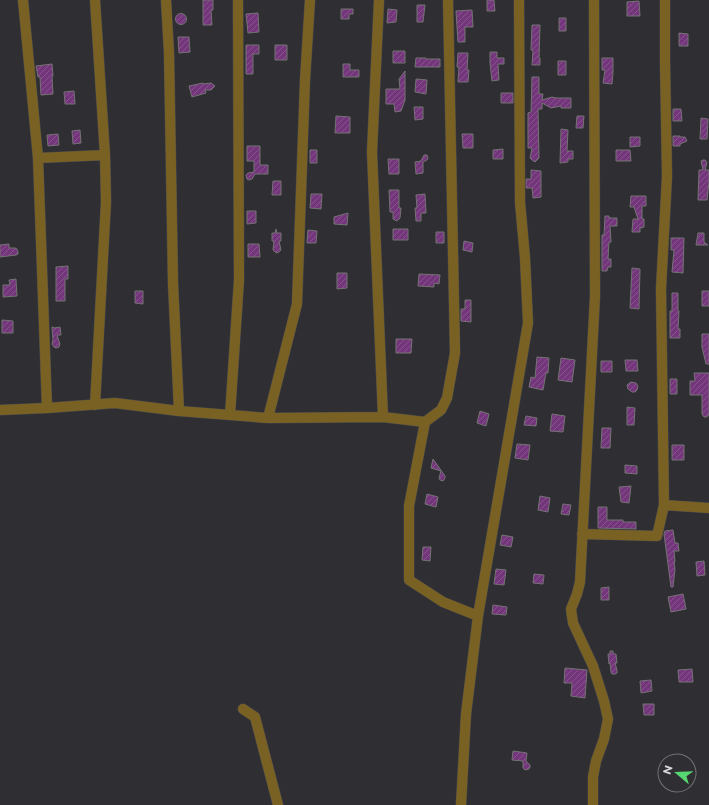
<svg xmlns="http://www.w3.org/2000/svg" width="709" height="805" viewBox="0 0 709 805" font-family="Montserrat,sans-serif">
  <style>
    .building { fill: url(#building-hatch); stroke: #757275 }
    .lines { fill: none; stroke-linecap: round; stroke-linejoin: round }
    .minor-casing { stroke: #4a4a4d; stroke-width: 11 }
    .minor { stroke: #796123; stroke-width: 10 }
  </style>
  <defs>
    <pattern id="building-hatch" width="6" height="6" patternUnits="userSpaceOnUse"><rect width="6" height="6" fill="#74367b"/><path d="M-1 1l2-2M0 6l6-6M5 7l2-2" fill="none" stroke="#87528d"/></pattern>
  </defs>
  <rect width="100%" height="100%" fill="#2f2f33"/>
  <path class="building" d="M203,0h10v10h-2l1,15h-9z
    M487,0h7l1,11h-8z
    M639,1l1,15h-13v-14z
    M417,5h8l-2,17h-6z
    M341,9h12v5h-4v5h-8z
    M388,9l9,1 -1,12 -9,1z
    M472,10l1,17h-8v15h-7l-2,-31z
    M258,13l1,19 -11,1 -2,-19z
    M175.5 19a5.5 5.5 0 1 1 11 0a5.5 5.5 0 1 1-11 0Z
    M559,18h7v13h-7z
    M532,25h8l-1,33h1v7h-8l1,-15h-2z
    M679,33l9,1v12h-9z
    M178,37h11l1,15 -11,1z
    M246,45h13v9h-6v20h-7z
    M275,45h12v15h-12z
    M393,51h12v12h-12z
    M490,52h7v6h7v6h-6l1,16 -7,1 -2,-18z
    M458,53h10l-1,17h2l-1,12h-10l1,-15h-2z
    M416,58h10v1h14v8h-25z
    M602,58h11v14l-1,12 -9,-1 2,-13h-3z
    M558,61h8v14h-8z
    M52,64l1,12h-1l1,18 -12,1 -1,-18h-2l-2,-11z
    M343,64h7v6h9v7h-16z
    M405,71v29l-4,11 -6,1 -1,-8h-8v-15h14l-1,-10z
    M532,77h7v17h4l-1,6 10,-3 4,1h15v10h-10v-2l-10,2 -9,-5v6h-4l1,49 -4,4 -3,-2 -2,-2 2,-10h-4v-35l3,-1z
    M416,79l11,1 -1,14 -11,-2z
    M203,83v1l8,-1 4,3 -4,4h-6l1,3 -14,4 -3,-11z
    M74,91l1,13h-10l-1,-12z
    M501,93h12v10h-12z
    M414,107h9v12l-8,1z
    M673,109h8l1,12h-9z
    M336,116l14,1v16h-15z
    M577,116h7l-1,12h-7z
    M701,118l7,1 -1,20h-7z
    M561,129l7,1 -1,21h6v8h-5v3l-8,1z
    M80,130l1,13 -8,1 -1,-13z
    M58,134l1,11 -11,1 -1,-11z
    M462,134h11v14h-10z
    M673,136h7v1h5l2,4 -7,3v2h-7z
    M630,137h10v9l-10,1z
    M247,146h13v19h8v9h-13l-3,5 -3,1 -2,-1 -1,-4 2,-2 6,-1v-11h-7z
    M503,149v10h-10v-9z
    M310,150h7v13h-7z
    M616,150h14l1,11h-15z
    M424,155h3l1,3 -1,2 -4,2v11l-7,1 -1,-12 6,-1z
    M388,159h11v15h-10z
    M703,160h2l2,2 -2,8h4v12l-2,18h-9l1,-30h4l-2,-9z
    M531,170l10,1v26l-8,1 -1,-10h-6v-9h5z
    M273,181h8v14h-9z
    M389,190h10v18h2l-1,10 -3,3 -4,-2v-7h-3z
    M311,194h11l-1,15 -11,-1z
    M425,194l1,19h-5v8h-5l-1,-13h2l-1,-13z
    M631,196h15v10h-4v13h2v8l-3,1 -1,-1v5h-8l1,-13h5l-4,-12h-4z
    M247,211h9v12l-9,1z
    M348,213l-1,12 -13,-1v-7z
    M605,216h4v2h8v8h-7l1,16h-2l-1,17h3v8h-3l-1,4h-5v-36h2z
    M276,229l1,4h4v8h-2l2,9 -2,2 -2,1 -2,-1 -2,-2 1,-9h-2v-8h3z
    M393,229h15v11h-15z
    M308,230l9,1 -1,12h-9z
    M436,232h8v11h-8z
    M698,233h6v9l4,3h-12z
    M671,238h13l-1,35 -11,-1 2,-22h-3z
    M464,241l9,2 -1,9 -9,-2z
    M9,244v4h6l2,1 1,3v2l-2,1 -16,2v-12z
    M248,244h11l1,13h-12z
    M68,266v13h-3v22h-9v-34z
    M632,268l8,1 -1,40 -9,-1z
    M337,273h10v15l-10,1z
    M419,274l21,1 -1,9 -5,-1v4l-16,-1z
    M16,279l1,17 -14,1v-12h7l-1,-5z
    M135,291h8v13l-8,-1z
    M702,291h7v15h-7z
    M672,293h6v18h1l-1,18h2v9h-10v-27h2z
    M465,300h6v22l-10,-1v-12h4z
    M2,320l11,1v12h-11z
    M52,327h1l1,1 6,-1 1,8h-4l3,9 -1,3 -3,1 -2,-1 -2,-3 1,-4z
    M702,334h7v30h-3l-4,-17z
    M396,339h16l-1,14h-15z
    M537,357l12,1 -1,15h-2l-3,17 -14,-3 2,-10 4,1z
    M561,358l14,2 -3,22 -14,-2z
    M625,360h12l1,11h-12z
    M601,361h11v11h-11z
    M694,373h15v41l-1,2 -2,1h-2l-2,-3v-19h-12v-14h5z
    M670,379h7v15h-7z
    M631,382l5,1 2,3 -1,4 -2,2h-3l-4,-3 -1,-4z
    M627,407l8,1 -1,17h-7z
    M480,411l9,3 -3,12 -9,-3z
    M552,414l13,2 -2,16 -13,-1z
    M526,416l11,2 -1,8 -12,-1z
    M602,428h9l-1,20h-9z
    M517,444l13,1 -2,15 -13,-2z
    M672,445h12v15h-12z
    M433,459l12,17v2l-2,3 -3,-1 -1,-2 2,-7 -10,-3z
    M625,465l12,1v8l-12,-1z
    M631,486l-2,17 -8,-1 -2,-15z
    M427,494l11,3 -2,10 -11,-3z
    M540,496l10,2 -2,14 -10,-2z
    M563,504l8,1 -2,10 -8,-1z
    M598,507h9v13h16v2h13v7l-38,-1z
    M673,530l2,13h3l1,8h-5l1,11h-1l1,7 -2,18h-2l-7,-53 1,-3z
    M502,535l11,2 -2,10 -11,-2z
    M423,547h8l-1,14 -8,-1z
    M704,561l1,14 -8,1 -1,-14z
    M496,569l10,1 -2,15 -10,-1z
    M534,574l10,1 -1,9 -10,-1z
    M609,587v13h-8v-12z
    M683,594l3,15 -15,3 -3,-15z
    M493,605l14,2 -1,8 -14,-1z
    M610,651h3v3h3l1,9h-2l2,7v3l-2,1h-3l-1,-2 -1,-9 -1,1 -1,-10h2z
    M565,668l22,2 -2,28 -14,-2 1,-13h-8z
    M692,669l1,13h-14l-1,-12z
    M651,680l1,11 -11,2 -1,-12z
    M643,704h11v11h-10z
    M513,751l14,2 -1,8 4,4v2l-1,2 -4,1 -2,-2v-7l-11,-1z"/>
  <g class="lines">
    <defs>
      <path id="minor" d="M23,0l15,158 9,250
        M95,0l10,155 1,47 -11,203
        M166,0l3,53 4,230 6,128
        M379,0l-7,152 11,265
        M38,158l67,-3
        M0,410l47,-2 68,-5 64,8 89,7 115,-1 42,5 -16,84v74l34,22 35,14 -12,98 -5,91
        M230,415l9,-135 -1,-280
        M268,418l29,-114 8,-224 5,-80
        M425,422l16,-12 6,-12 8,-45 -7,-353
        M664,505l45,3
        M582,534l75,2 7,-31 -3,-216 6,-113 -2,-114v-62
        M478,616l50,-293 -3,-65 -5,-56 -1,-202
        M243,709l12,8 23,88
        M593,805v-28l3,-16 8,-22 4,-20 -4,-18 -11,-35 -20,-43 -2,-14 6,-15 3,-12 15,-286 -1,-296"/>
    </defs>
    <use href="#minor" class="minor-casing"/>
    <use href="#minor" class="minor"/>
  </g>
  <g transform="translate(677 773) rotate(289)"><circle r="19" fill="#2f2f33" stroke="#727275"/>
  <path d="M0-3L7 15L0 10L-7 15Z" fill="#56d671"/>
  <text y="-6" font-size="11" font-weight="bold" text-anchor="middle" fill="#d6d6d8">N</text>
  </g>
</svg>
